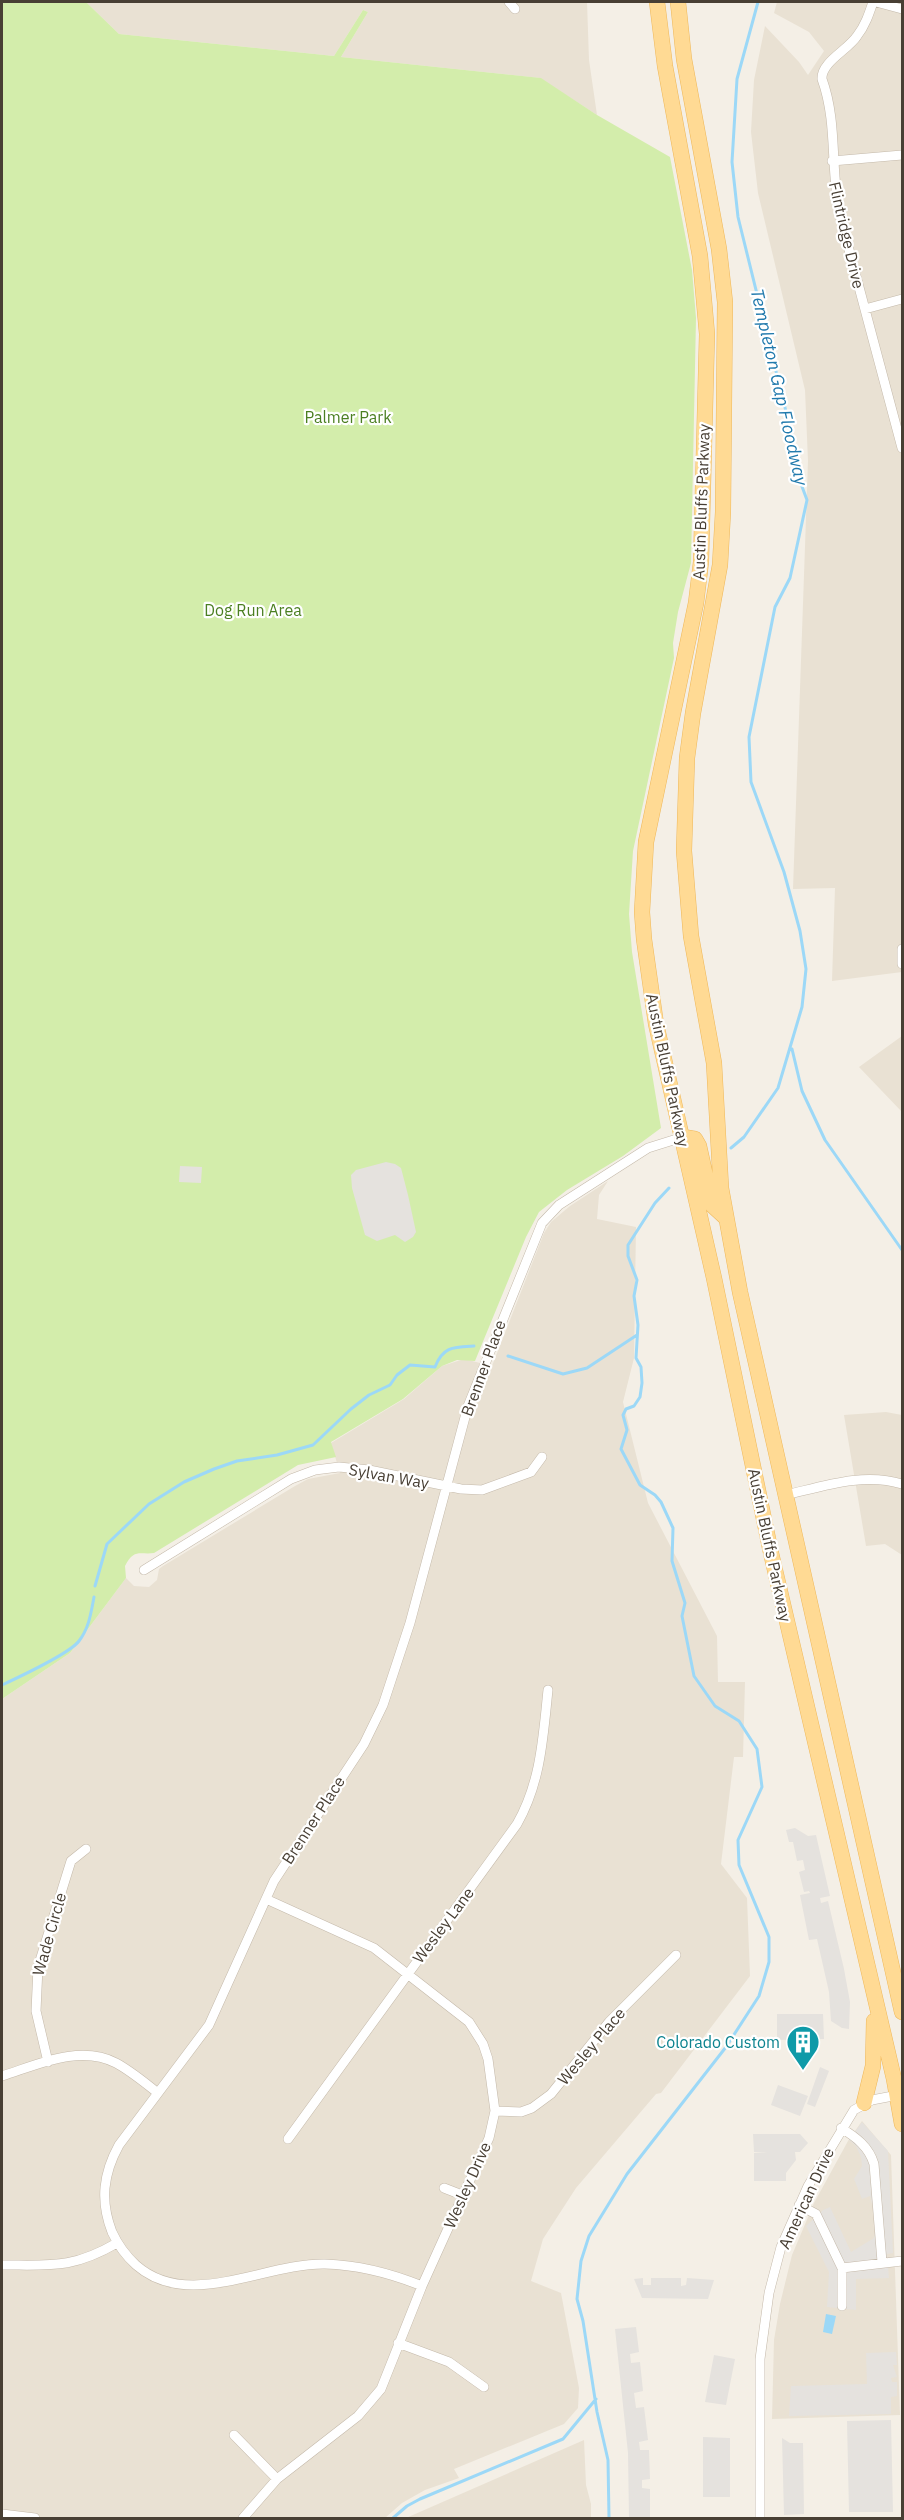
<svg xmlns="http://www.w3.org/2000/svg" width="904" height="2520" viewBox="0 0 904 2520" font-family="'IBM Plex Sans',sans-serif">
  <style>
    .residential { fill: #e9e1d3 }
    .green { fill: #d3edab }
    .parking { fill: #e5e2de }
    .water { fill: #9cd8f7 }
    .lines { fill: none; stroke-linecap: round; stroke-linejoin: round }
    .stream { stroke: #9cd8f7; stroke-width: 3 }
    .minor-casing { stroke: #c4b9aa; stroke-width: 10 }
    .primary-casing { stroke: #efb85a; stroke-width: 16 }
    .minor { stroke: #fff; stroke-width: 9 }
    .primary { stroke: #ffda94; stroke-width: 15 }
    .labels { text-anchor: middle; stroke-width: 4.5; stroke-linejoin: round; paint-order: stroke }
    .street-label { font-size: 16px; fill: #483f34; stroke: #fff }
    .park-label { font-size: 16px; fill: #4b7f22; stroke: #fff }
    .culture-label { font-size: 16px; fill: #0d838f; stroke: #fff; text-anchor: end }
    .water-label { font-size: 18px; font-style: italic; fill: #217aad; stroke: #fff }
  </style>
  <rect width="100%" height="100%" fill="#f4efe6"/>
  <path class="residential" d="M86,2h501l2,58 8,55 -57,-37 -199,-21 27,-45 -5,-2 -29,46 -215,-22z
    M777,2h125v970l-70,9 3,-93 -42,1 15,-428 -3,-71 -47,-197 -7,-61 3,-52 11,-54 34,36 9,13 16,-24 -15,-19 -35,-19z
    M902,1036v76l-43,-45z
    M608,1181l-9,14 -2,24 39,8 -2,131 -11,44 25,101 69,133 1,46h27l-2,75h-9l-13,107 26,34 3,78 -89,117 -5,1 -80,94 -33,51 -12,42 30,12 18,95 -1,20 -14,16 -110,45 5,9 -34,12 -23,13 -17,15h-383v-819l68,-46 56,-75 8,8 15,1 8,-7 2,-11 4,-3 132,-80 13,-7 32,-6 -9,-30 73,-44 38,-33 22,-7 28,7 52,-133 7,-11 19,-16z
    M886,1412l16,3v140l-17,-11 -19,2 -22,-131z
    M862,2121l29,34 9,260 -128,4 2,-79 6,-36 12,-49 22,-52 34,-62z
    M584,2440l2,45 5,19v14h-185z"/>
  <path class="green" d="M2,2h84l33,32 215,22 29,-46 5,2 -27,45 200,21 56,37 73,42 22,113 4,48 -5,245 -13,49 -5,31 1,15 -41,193 -4,63 3,38 29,176 -38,28 -56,34 -28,22 -13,25 -51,124 -18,-1 -15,6 -39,33 -72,43 5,15 -38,8 -144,88c-14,2 -20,-5 -29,13l1,12 -56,75 -68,46z"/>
  <path class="parking" d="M386,1162l9,2 6,4 7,27 8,37 -3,5 -8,5 -10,-7 -18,6 -12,-6 -13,-47 -1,-13 5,-5z
    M180,1166l22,1 -1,16 -22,-1z
    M795,1828l13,8 8,-1 14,61 -10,2 1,5 7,-2 16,68 6,33 -1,27 -7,-1 -11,-7 -2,-29 -12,-53 -8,1 -9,-45 10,-2 -1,-2 -5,1 -5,-20 6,-2 -2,-10 -6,1 -4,-19h-4l-3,-12z
    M777,2014h46l1,25 -47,1z
    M820,2067l9,4 -14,36 -8,-3z
    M778,2085l30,11 -8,20 -29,-11z
    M862,2122l26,29 5,102 -6,1 2,24 -33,1v31l-29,-3 2,-35 -23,-46 17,-16 7,-3 21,45 23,-14 3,-16 -7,-26 -8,3 -8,-20 8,-13 -1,-9 -5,-11 -7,-6z
    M753,2134h47l8,9 -8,9h-5l1,8 -10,13v8h-32v-28l13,-1h-13z
    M643,2278v7h8v-7h30v8l5,-1 1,-7 27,2 -6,19 -66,-1 -8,-19z
    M636,2327l3,25 -9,2 1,9 9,-1 3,29 -9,2 2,15 8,-1 4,33 -9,2 1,8h9l1,29 -8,1v8l8,1v29h-21l-1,-65 -13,-124z
    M896,2352l1,13h-4l4,12 -6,1 1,4h5v14l-6,1v17l-102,2 2,-30 76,-2 -1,-31z
    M714,2355l21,4 -9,46 -21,-3z
    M891,2420l2,92h-44l-2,-91z
    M703,2437l27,1v59h-27z
    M782,2438l8,5h13l1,71 -20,1z"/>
  <path class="water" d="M826,2314l10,2 -4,18 -9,-2z"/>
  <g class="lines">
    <path class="stream" d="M792,1049l10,42 23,49 77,110
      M731,1148l13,-11 34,-49 24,-81 4,-38 -6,-38 -16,-59 -33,-90 -2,-45 26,-130 15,-29 17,-78 -13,-35 -2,-29 -54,-219 -6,-55 5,-83 21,-77
      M508,1356l55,18 24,-6 50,-33
      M95,1586l12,-42 42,-40 35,-22 30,-13 23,-8 40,-6 36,-10 38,-36 18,-14 21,-10 7,-10 13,-10 25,2c8,-21 19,-20 39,-21
      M2,1685c15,-7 68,-32 77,-44 10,-13 12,-28 15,-44
      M393,2518l14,-12 13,-7 143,-60 33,-40
      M609,2518l-1,-58 -11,-48 -14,-91 -6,-22 4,-38 8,-25 38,-62 99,-127 33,-51 10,-34v-25l-30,-72 -1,-25 24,-53 -5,-38 -18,-28 -24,-15 -21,-30 -12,-60 3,-13 -13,-42 1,-33 -12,-26 -6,-7 -15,-10 -19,-36 6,-19 -4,-15 3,-6 8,-3 6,-9 2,-14 -1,-16 -5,-9 2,-33 -4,-29 3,-16 -9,-24v-11l27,-42 14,-15"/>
    <defs>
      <path id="minor" d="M509,2l6,7
        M873,2c-4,12 -8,24 -16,34 -9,14 -36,26 -35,43 16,44 8,91 18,137l62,232
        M876,2l26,7
        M832,161l70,-6
        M865,309l37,-10
        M902,949v15
        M786,1495c38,-9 78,-23 116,-11
        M144,1570l147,-91 24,-9 24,-3 30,3 92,19 21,1 49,-18 11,-15
        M48,2062l-12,-51 2,-44 33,-106 15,-12
        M2,2076c35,-11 78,-32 114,-13 15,8 29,20 42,30
        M495,2111l26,1 11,-4 19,-14 58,-72 67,-67
        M841,2128c15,9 28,19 33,36l8,98
        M288,2139l229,-315c24,-42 26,-87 31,-134
        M444,2188l18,7
        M799,2205l17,9 26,54v38
        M2,2265c49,0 70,4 115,-22
        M842,2268l60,-7
        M422,2286c-32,-13 -63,-21 -97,-22 -61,-1 -137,47 -189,1 -11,-10 -18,-20 -24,-33 -12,-31 -9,-58 7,-87l90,-120 65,-144 90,-137 19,-39 27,-82 58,-217 74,-183 17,-18 89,-57 35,-11
        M398,2343l51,19 35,25
        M234,2435l43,44
        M2,2514l33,4
        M243,2518l34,-39 81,-63 23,-27 41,-103 67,-148 6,-27 -7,-52 -5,-15 -14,-22 -95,-74 -108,-49
        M760,2518v-159l9,-66 12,-46 27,-61 46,-76 18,-10 26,-5"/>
      <path id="primary" d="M657,2l8,64 35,190 7,78 -6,228 -5,41 -50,239 -4,70 2,27 12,85 58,254 57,275 123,526 8,45
        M678,2l6,57 35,190 6,53 -2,210 -3,53 -27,148 -6,45 -3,93 7,85 23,127 7,125 19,104 162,720
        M683,1137l12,2 4,7 13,59 13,12
        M864,2103l9,-37 1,-45"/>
    </defs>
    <use href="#minor" class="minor-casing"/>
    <use href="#primary" class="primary-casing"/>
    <use href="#minor" class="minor"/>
    <use href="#primary" class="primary"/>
  </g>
  <defs>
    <symbol id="building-pin" viewBox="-11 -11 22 30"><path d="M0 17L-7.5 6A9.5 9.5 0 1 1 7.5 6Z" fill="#0f9aa8" stroke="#fff"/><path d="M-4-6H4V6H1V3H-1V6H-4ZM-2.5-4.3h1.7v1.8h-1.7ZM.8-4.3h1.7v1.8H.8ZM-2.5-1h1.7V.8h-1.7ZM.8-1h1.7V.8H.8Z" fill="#fff"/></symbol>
  </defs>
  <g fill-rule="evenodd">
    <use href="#building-pin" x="784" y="2023" width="38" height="52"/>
  </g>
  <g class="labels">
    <g class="street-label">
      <text transform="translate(847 235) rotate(77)" y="6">Flintridge Drive</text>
      <text transform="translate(701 502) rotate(-88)" y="6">Austin Bluffs Parkway</text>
      <text transform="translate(668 1070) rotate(78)" y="6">Austin Bluffs Parkway</text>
      <text transform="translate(483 1368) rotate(-70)" y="6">Brenner Place</text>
      <text transform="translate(389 1476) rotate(10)" y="6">Sylvan Way</text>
      <text transform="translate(770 1545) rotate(78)" y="6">Austin Bluffs Parkway</text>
      <text transform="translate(313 1820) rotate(-57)" y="6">Brenner Place</text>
      <text transform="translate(443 1925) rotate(-53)" y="6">Wesley Lane</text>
      <text transform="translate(49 1934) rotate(-74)" y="6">Wade Circle</text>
      <text transform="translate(591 2046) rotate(-50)" y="6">Wesley Place</text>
      <text transform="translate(467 2185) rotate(-66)" y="6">Wesley Drive</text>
      <text transform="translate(806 2198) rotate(-65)" y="6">American Drive</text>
    </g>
    <g class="park-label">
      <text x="348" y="423">Palmer Park</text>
      <text x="253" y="616">Dog Run Area</text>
    </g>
    <g class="culture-label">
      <text x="780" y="2048">Colorado Custom</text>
    </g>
    <g class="water-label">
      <text transform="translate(779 387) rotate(77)" y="6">Templeton Gap Floodway</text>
    </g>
  </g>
  <rect width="904" height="2520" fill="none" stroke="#483f34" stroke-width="6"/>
</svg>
